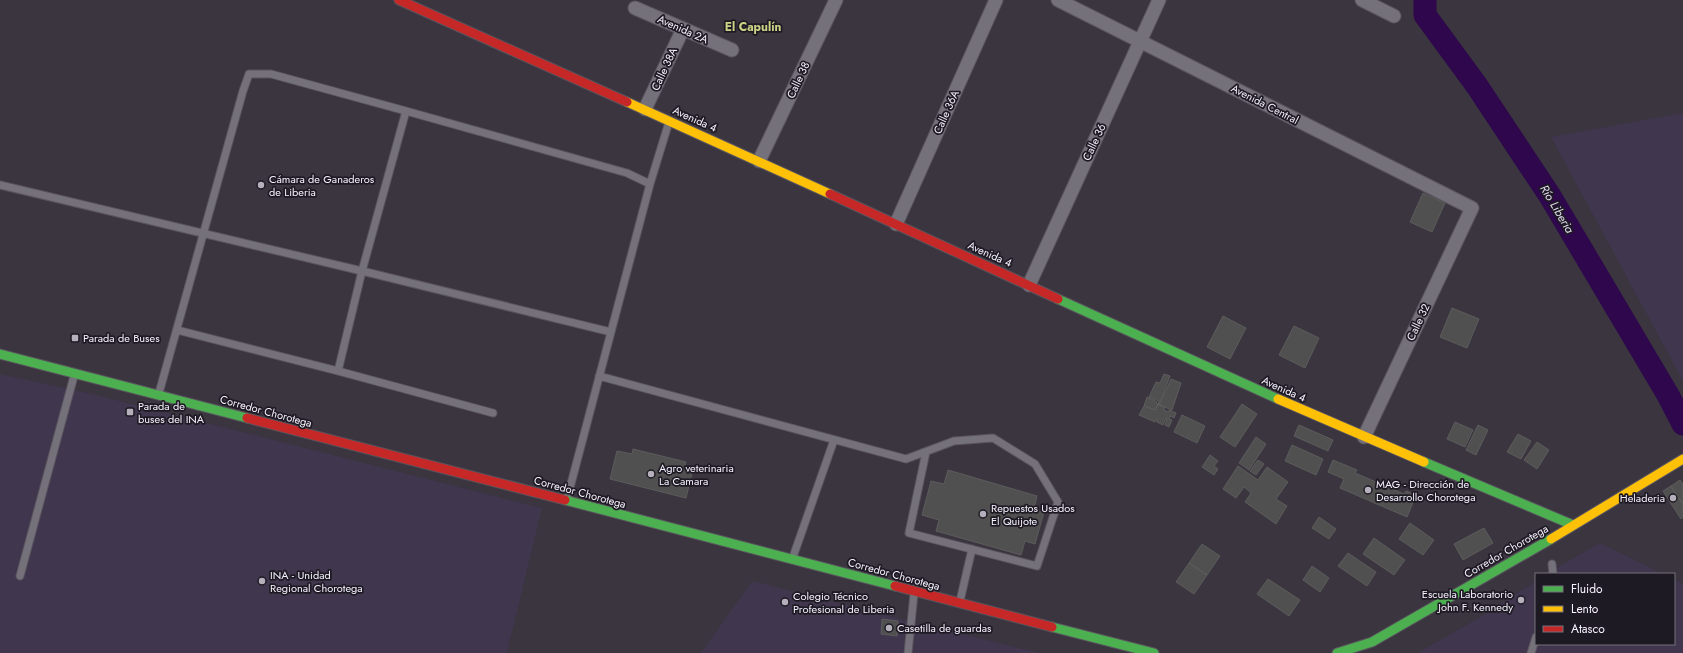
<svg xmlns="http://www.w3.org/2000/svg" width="1683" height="653" viewBox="0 0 1683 653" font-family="Jost,sans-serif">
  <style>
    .built { fill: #40364e }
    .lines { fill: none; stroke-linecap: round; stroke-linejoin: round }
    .river { stroke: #2e074c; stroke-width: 23 }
    .building { fill: #515050; stroke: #5d5c5c }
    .lane-casing { stroke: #59545e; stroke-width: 9 }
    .street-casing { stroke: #59545e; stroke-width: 15 }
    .fast-casing { stroke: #59545e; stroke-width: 11 }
    .slow-casing { stroke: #59545e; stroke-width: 11 }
    .jam-casing { stroke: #59545e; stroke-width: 11 }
    .lane { stroke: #75717a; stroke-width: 7 }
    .street { stroke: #75717a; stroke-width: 13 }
    .fast { stroke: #4caf50; stroke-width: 9 }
    .slow { stroke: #ffc107; stroke-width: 9 }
    .jam { stroke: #c62828; stroke-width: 9 }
    .poi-dot { fill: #b5b0bc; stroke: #1e1a23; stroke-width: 1.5 }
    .labels { text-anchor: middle; stroke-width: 3.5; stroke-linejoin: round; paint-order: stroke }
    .street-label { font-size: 11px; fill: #f7f2ff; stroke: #1e1a23 }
    .poi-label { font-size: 11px; fill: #f7f2ff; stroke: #1e1a23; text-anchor: start }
    .neighbourhood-label { font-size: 12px; font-weight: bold; fill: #cad386; stroke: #1e1a23 }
    .water-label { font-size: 12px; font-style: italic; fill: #e3dbf0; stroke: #1e1a23 }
  </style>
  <rect width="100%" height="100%" fill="#3a353f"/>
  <path class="built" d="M1683,113v268l-132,-244z
    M0,374l92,20 450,114 -35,145h-507z
    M1600,543l63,31h-117z
    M1674,579l9,5v69h-265l62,-36 56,-36v63h138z
    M752,581l164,42 124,30h-339z"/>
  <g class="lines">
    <path class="river" d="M1425,0v15l52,71 73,110 118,199 15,29"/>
  </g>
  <path class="building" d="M1423,193l22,10 -13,29 -22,-10z
    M1452,308l27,11 -12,29 -27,-11z
    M1223,316l23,12 -16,31 -23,-12z
    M1294,326l25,12 -14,30 -26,-13z
    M1164,374l6,2 -11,29 -1,-1 1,-3 -10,-4 7,-15 4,1z
    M1171,379l10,4 -9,27 -13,-5z
    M1147,397l10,5 -1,1 2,1 -3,6 -11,-4z
    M1158,404l7,3 -1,3 5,2v-2l7,3 -2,5 -4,-2 -1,3 3,1 -3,7 -4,-2 2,-6 -1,-1 -3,7 -6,-3v-3l-2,3 -16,-7 5,-9 11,4z
    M1242,404l15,10 -22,33 -15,-10z
    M1182,415l23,11 -8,17 -23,-11z
    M1455,422l18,8 -8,17 -18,-8z
    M1299,425l34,15 -5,11 -34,-15z
    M1478,425l10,5 -12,25 -10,-5z
    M1518,434l13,7 -10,18 -14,-7z
    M1256,437l10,7 -17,26 -10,-7z
    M1537,442l12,8 -12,19 -13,-9z
    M1292,445l31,14 -7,16 -31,-14z
    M633,449l53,13 -1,5 8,2 -7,29 -76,-19 7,-28 15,3z
    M1210,455l8,6 -4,5 4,3 -4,6 -12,-8z
    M1258,460l6,4 -8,11 -6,-4z
    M1333,460l24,10 -2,3 49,21 2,-3 10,4 -9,22 -67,-29 4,-9 -16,-7z
    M1238,466l20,14 9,-13 21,15 -12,17 11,7 -11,18 -31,-22 6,-9 -7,-6 -8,11 -13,-9z
    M948,470l89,26 -3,14 10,2 -9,32 -10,-3 -4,14 -85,-24 3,-11 -17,-5 9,-34 13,3z
    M1680,480l3,4v20l-12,-18z
    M1671,486l12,19v12l-2,2 -18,-28z
    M1319,517l17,12 -7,10 -17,-11z
    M1410,523l24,17 -11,15 -24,-16z
    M1484,528l9,15 -30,17 -9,-16z
    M1374,538l31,22 -11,15 -31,-21z
    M1202,544l18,12 -13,19 -18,-12z
    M1348,553l28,19 -9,14 -29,-20z
    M1189,563l18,12 -13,19 -18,-12z
    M1312,566l17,12 -9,14 -17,-12z
    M1268,579l32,21 -11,16 -32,-22z
    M882,619l16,2 -1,15 -16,-2z"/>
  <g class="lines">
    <defs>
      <path id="lane" d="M650,184l19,-62
        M0,185l362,86 249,61
        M177,330l161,41 155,42
        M338,371l24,-100 44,-160
        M599,376l307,83 48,-18 39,-3 42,26 23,38 -21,64 -128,-33 17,-81
        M159,393l84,-302 6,-17h22l135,37 221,62 23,11 -83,315
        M793,557l41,-117
        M1552,564l1,10
        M20,576l54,-200
        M960,601l12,-52
        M908,653l6,-59
        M1531,653l5,-16"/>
      <path id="street" d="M1058,0l414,208 -108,229
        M1362,0l32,16
        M635,8l97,42
        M645,109l38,-80
        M759,161l77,-161
        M896,224l100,-224
        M1029,285l130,-285"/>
      <path id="fast" d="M1058,299l220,100
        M0,354l247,64
        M1424,462l149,63
        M565,500l330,86
        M1052,627l102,26
        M1337,653l35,-11 179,-103"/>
      <path id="slow" d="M627,102l203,92
        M1278,399l146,63
        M1551,539l132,-80"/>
      <path id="jam" d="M399,0l228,102
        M830,194l228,105
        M247,418l318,82
        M895,586l157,41"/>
    </defs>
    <use href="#lane" class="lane-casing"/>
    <use href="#street" class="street-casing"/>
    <use href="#fast" class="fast-casing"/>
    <use href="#slow" class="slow-casing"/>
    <use href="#jam" class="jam-casing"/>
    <use href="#lane" class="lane"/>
    <use href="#street" class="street"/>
    <use href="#fast" class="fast"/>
    <use href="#slow" class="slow"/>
    <use href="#jam" class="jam"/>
  </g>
  <g class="poi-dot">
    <circle cx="261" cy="185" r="4"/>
    <rect x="71" y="334" width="8" height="8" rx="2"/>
    <rect x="126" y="408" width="8" height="8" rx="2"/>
    <circle cx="651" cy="474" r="4"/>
    <circle cx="1368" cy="490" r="4"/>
    <circle cx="1673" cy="498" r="4"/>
    <circle cx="983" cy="514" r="4"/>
    <circle cx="262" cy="581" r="4"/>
    <circle cx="1521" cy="600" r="4"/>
    <circle cx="785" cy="602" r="4"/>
    <circle cx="889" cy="628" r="4"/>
  </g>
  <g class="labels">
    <g class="street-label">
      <text transform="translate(683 29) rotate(24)" y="4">Avenida 2A</text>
      <text transform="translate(664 69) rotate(-65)" y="4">Calle 38A</text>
      <text transform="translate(798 80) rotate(-65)" y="4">Calle 38</text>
      <text transform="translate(1265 104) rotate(27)" y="4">Avenida Central</text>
      <text transform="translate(946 112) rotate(-66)" y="4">Calle 36A</text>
      <text transform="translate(695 119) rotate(24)" y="4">Avenida 4</text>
      <text transform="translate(1094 142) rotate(-65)" y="4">Calle 36</text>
      <text transform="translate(990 254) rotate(24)" y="4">Avenida 4</text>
      <text transform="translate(1418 322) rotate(-65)" y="4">Calle 32</text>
      <text transform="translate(1284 389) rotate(24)" y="4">Avenida 4</text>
      <text transform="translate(266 411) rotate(15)" y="4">Corredor Chorotega</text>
      <text transform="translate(580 492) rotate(15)" y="4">Corredor Chorotega</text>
      <text transform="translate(1506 551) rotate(-30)" y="4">Corredor Chorotega</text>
      <text transform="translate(894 574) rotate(15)" y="4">Corredor Chorotega</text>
    </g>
    <g class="poi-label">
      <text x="269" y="183">Cámara de Ganaderos<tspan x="269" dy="13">de Liberia</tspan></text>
      <text x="83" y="342">Parada de Buses</text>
      <text x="138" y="410">Parada de<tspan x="138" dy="13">buses del INA</tspan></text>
      <text x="659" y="472">Agro veterinaria<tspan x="659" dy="13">La Camara</tspan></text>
      <text x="1376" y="488">MAG - Dirección de<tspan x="1376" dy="13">Desarrollo Chorotega</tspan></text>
      <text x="1665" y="502" text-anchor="end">Heladeria</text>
      <text x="991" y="512">Repuestos Usados<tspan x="991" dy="13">El Quijote</tspan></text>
      <text x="270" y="579">INA - Unidad<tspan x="270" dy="13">Regional Chorotega</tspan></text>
      <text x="1513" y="598" text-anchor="end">Escuela Laboratorio<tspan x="1513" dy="13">John F. Kennedy</tspan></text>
      <text x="793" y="600">Colegio Técnico<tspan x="793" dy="13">Profesional de Liberia</tspan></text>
      <text x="897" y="632">Casetilla de guardas</text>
    </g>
    <g class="neighbourhood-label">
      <text x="753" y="31">El Capulín</text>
    </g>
    <g class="water-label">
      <text transform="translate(1557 209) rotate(59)" y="4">Río Liberia</text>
    </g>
  </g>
  <rect x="1535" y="573" width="140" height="72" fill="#1e1a23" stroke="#75707b"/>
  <rect x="1543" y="586" width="20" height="6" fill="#4caf50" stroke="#75707b"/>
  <text x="1571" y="593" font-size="12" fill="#f7f2ff">Fluido</text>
  <rect x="1543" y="606" width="20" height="6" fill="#ffc107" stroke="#75707b"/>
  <text x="1571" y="613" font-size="12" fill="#f7f2ff">Lento</text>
  <rect x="1543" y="626" width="20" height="6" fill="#c62828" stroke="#75707b"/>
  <text x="1571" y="633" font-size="12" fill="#f7f2ff">Atasco</text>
</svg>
